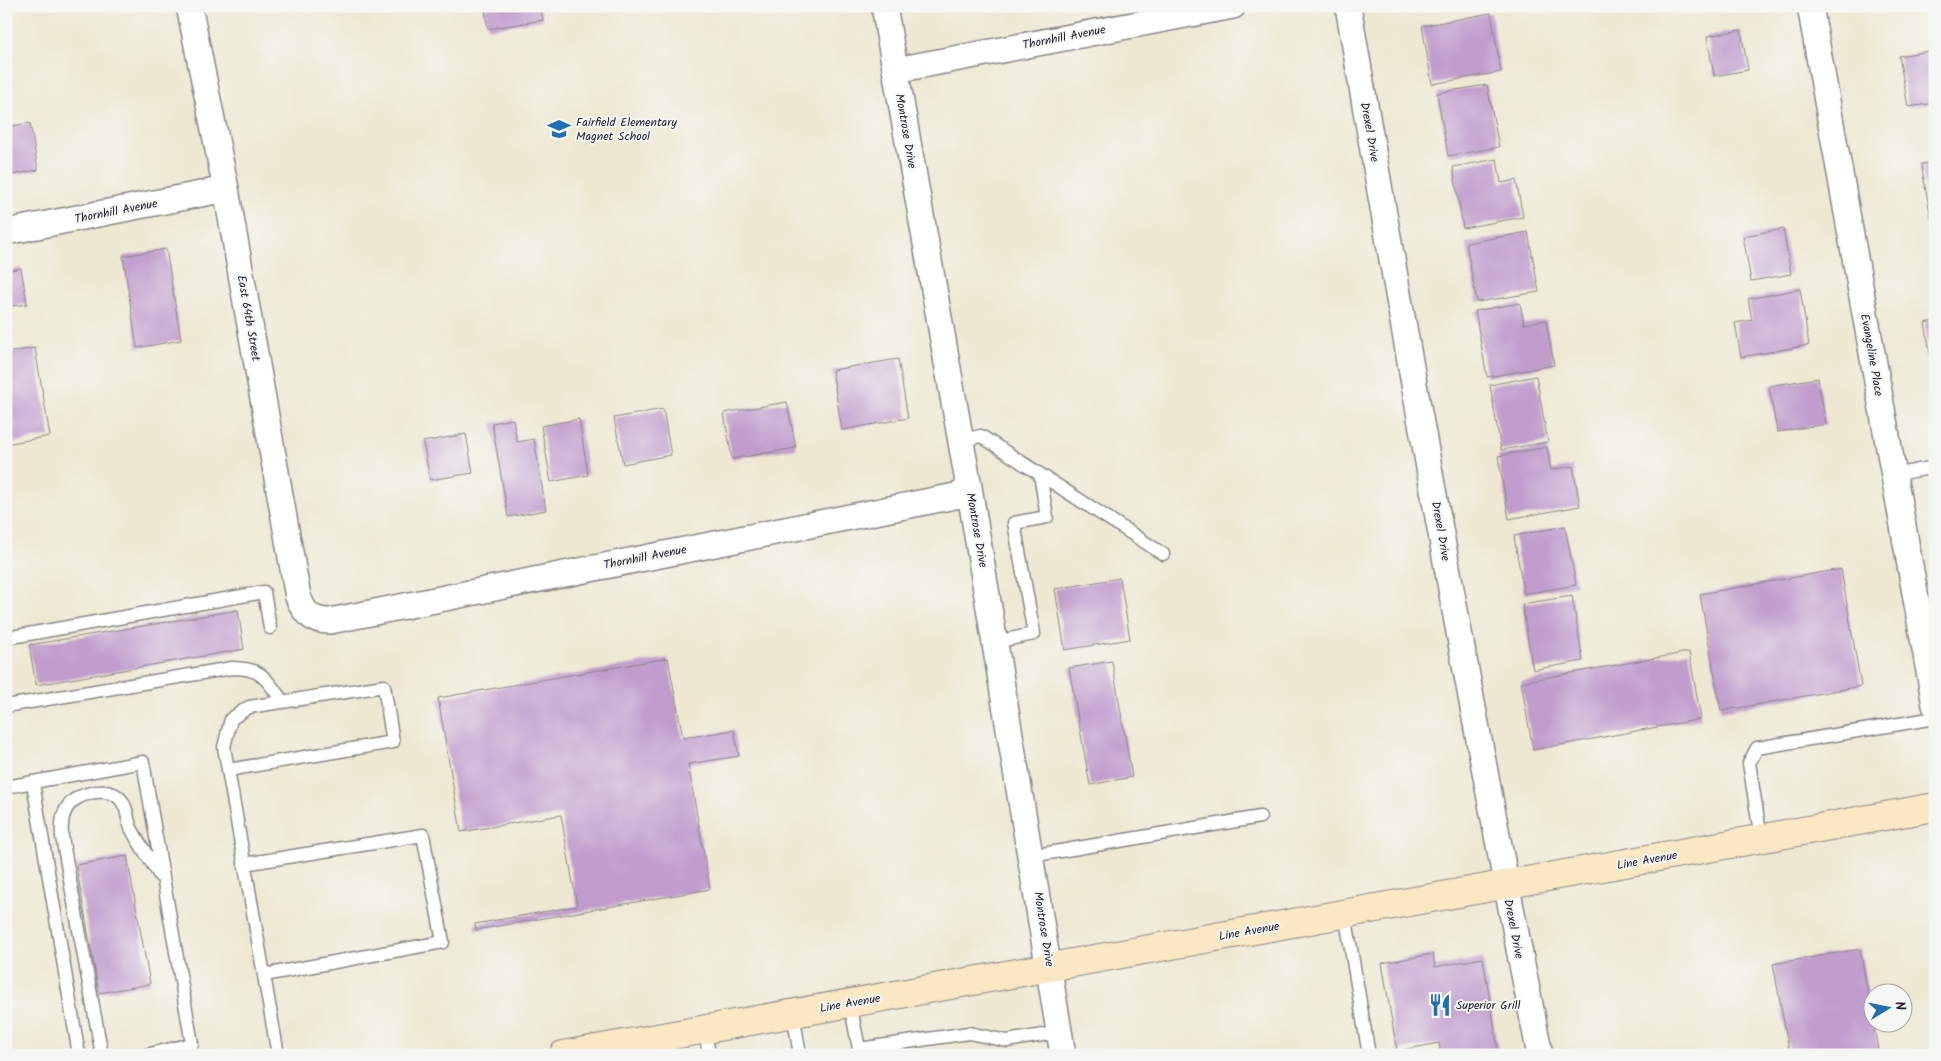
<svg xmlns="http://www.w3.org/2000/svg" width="1941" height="1061" viewBox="0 0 1941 1061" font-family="Kalam,sans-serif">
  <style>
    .building { fill: #c09dcd }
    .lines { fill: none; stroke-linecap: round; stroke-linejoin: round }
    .service-casing { stroke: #888586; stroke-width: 15 }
    .minor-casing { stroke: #888586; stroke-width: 28 }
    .secondary-casing { stroke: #888586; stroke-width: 30 }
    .service { stroke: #fff; stroke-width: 12 }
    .minor { stroke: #fff; stroke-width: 25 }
    .secondary { stroke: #fae7c3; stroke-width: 28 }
    .labels { text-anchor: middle; stroke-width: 4; stroke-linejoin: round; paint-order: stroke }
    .street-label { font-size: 12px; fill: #22223b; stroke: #f6f6f2 }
    .poi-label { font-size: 12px; fill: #22223b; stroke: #f6f6f2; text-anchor: start }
  </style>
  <rect width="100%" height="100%" fill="#f6f6f2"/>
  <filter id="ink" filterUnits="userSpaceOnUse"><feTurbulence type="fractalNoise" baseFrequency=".02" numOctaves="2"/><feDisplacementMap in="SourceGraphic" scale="10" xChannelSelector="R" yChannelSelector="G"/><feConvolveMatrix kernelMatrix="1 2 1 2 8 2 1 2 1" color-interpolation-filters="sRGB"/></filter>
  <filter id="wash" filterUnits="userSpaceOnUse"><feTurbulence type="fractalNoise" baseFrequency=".0096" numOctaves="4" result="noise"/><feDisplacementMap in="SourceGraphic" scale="20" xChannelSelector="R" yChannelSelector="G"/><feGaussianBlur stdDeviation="1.12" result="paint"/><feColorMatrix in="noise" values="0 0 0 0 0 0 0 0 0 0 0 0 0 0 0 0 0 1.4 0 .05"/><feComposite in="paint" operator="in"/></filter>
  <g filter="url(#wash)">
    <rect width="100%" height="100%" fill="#eee8d2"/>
    <g id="blocks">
      <path class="building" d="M484,6h56l3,14 -55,9z
        M1491,13l10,59 -69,12 -10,-58z
        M1741,30l7,40 -34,6 -7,-40z
        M1935,50v53l-27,4 -9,-51z
        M1487,85l12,62 -51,9 -11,-63z
        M30,123l8,47 -32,6v-49z
        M1497,159l4,24 15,-3 7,37 -60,11 -10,-61z
        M1935,162v72h-1l-13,-70z
        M1783,229l8,45 -40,7 -8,-45z
        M1528,232l11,60 -62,10 -11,-59z
        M166,249l15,91 -44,8 -14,-92z
        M21,268l6,36 -21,3v-36z
        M1800,289l9,56 -68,12 -6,-34 17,-3 -4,-21z
        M1520,303l4,21 22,-4 8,45 -67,12 -12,-66z
        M1935,321v37l-4,1 -6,-36z
        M35,348l15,88 -44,8v-91z
        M898,359l10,59 -66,12 -10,-60z
        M1536,376l12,66 -47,8 -11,-65z
        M1818,378l8,46 -49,8 -8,-46z
        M787,402l9,46 -64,11 -8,-46z
        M663,409l8,46 -48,9 -9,-46z
        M513,419l4,23 17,-3 12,71 -38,7 -16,-94z
        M579,419l9,56 -37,7 -10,-56z
        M466,434l7,39 -43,7 -7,-38z
        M1547,447l4,23 22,-4 7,40 -71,13 -11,-63z
        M1565,526l11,59 -52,9 -10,-58z
        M1841,569l20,117 -140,25 -21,-117z
        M1120,578l10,61 -65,11 -10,-61z
        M1572,596l11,65 -50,9 -11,-66z
        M238,610l6,39 -208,36 -7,-40z
        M1689,652l12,67 -168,31 -12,-68z
        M668,658l15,80 51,-8 5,26 -51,8 22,125 -234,41 -1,-6 102,-18 -16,-91 -100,17 -23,-134z
        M1112,661l20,116 -42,8 -21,-117z
        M127,856l23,128 -51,9 -23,-128z
        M1860,949l19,106h-89l-17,-91z
        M1433,954l2,13 48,-9 16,97h-58l-2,-12 -42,8 -15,-88z"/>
    </g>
  </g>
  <g filter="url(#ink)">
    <use href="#blocks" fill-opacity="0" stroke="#888586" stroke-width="1"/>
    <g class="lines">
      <defs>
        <path id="service" d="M961,440l20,-4 182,118
          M1893,475l42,-8
          M6,638l258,-46 6,36
          M995,642l39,-8 -20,-111 33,-6 -7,-43
          M6,706l226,-38c31,0 34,11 51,34
          M228,770l165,-28 -9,-56 -135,21 -18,12 -7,28 54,308
          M33,783l46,272
          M6,787l137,-25 49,282 -46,11
          M1761,839l-12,-76 8,-15 178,-30
          M1031,856l229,-39
          M244,864l179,-29 20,107 -179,33
          M1345,914l24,141
          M850,1003l9,46 110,-16 38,8 54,-9
          M793,1013l7,42
          M705,1029l4,26
          M102,1055l-40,-218c-1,-16 0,-31 17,-40 15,-7 39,-10 46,10 3,7 3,16 7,23 8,15 19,31 28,46"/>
        <path id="minor" d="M189,6l37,183 72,408c7,17 13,24 32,24l640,-128
          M884,6l86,487 93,562
          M1348,6c60,350 122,700 192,1049
          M1810,6l125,699
          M896,70l337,-64
          M6,232l220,-43"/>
        <path id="secondary" d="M563,1055l1372,-248"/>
      </defs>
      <use href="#service" class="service-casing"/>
      <use href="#minor" class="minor-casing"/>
      <use href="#secondary" class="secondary-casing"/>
      <use href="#service" class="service"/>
      <use href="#minor" class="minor"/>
      <use href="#secondary" class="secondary"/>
    </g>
  </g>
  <defs>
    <symbol id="school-bare" viewBox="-9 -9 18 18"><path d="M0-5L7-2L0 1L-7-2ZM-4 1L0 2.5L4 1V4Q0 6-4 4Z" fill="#1f6fb2" stroke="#f6f6f2" stroke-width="2.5" paint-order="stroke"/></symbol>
    <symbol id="restaurant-bare" viewBox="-9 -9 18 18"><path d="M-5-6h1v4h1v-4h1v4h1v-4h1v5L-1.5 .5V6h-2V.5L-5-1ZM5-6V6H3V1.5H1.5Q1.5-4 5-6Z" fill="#1f6fb2" stroke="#f6f6f2" stroke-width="2.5" paint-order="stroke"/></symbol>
  </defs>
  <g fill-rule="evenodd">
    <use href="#school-bare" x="543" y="113" width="32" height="32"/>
    <use href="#restaurant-bare" x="1424" y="989" width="32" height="32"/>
  </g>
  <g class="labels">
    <g class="street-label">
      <text transform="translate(1064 37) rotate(-11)" y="4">Thornhill Avenue</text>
      <text transform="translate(906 131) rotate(80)" y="4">Montrose Drive</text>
      <text transform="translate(1370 132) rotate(80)" y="4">Drexel Drive</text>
      <text transform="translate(116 211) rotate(-11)" y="4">Thornhill Avenue</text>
      <text transform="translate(249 318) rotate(80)" y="4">East 64th Street</text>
      <text transform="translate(1872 355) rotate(80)" y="4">Evangeline Place</text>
      <text transform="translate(977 530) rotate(80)" y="4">Montrose Drive</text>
      <text transform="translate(1441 531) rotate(80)" y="4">Drexel Drive</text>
      <text transform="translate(645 557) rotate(-11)" y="4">Thornhill Avenue</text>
      <text transform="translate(1647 860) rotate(-10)" y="4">Line Avenue</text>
      <text transform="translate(1044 929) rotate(81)" y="4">Montrose Drive</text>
      <text transform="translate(1514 929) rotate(79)" y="4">Drexel Drive</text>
      <text transform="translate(1249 931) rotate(-10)" y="4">Line Avenue</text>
      <text transform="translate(850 1003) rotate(-10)" y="4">Line Avenue</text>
    </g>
    <g class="poi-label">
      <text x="576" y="126">Fairfield Elementary<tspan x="576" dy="14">Magnet School</tspan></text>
      <text x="1456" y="1009">Superior Grill</text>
    </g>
  </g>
  <rect width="1941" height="1061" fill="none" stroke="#f6f6f2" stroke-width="25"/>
  <g transform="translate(1888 1008) rotate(80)"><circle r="24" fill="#f6f6f2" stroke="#a1a1a9"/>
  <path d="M0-4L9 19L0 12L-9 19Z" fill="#1f6fb2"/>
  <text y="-8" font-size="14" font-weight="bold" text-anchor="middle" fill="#22223b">N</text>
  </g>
</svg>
